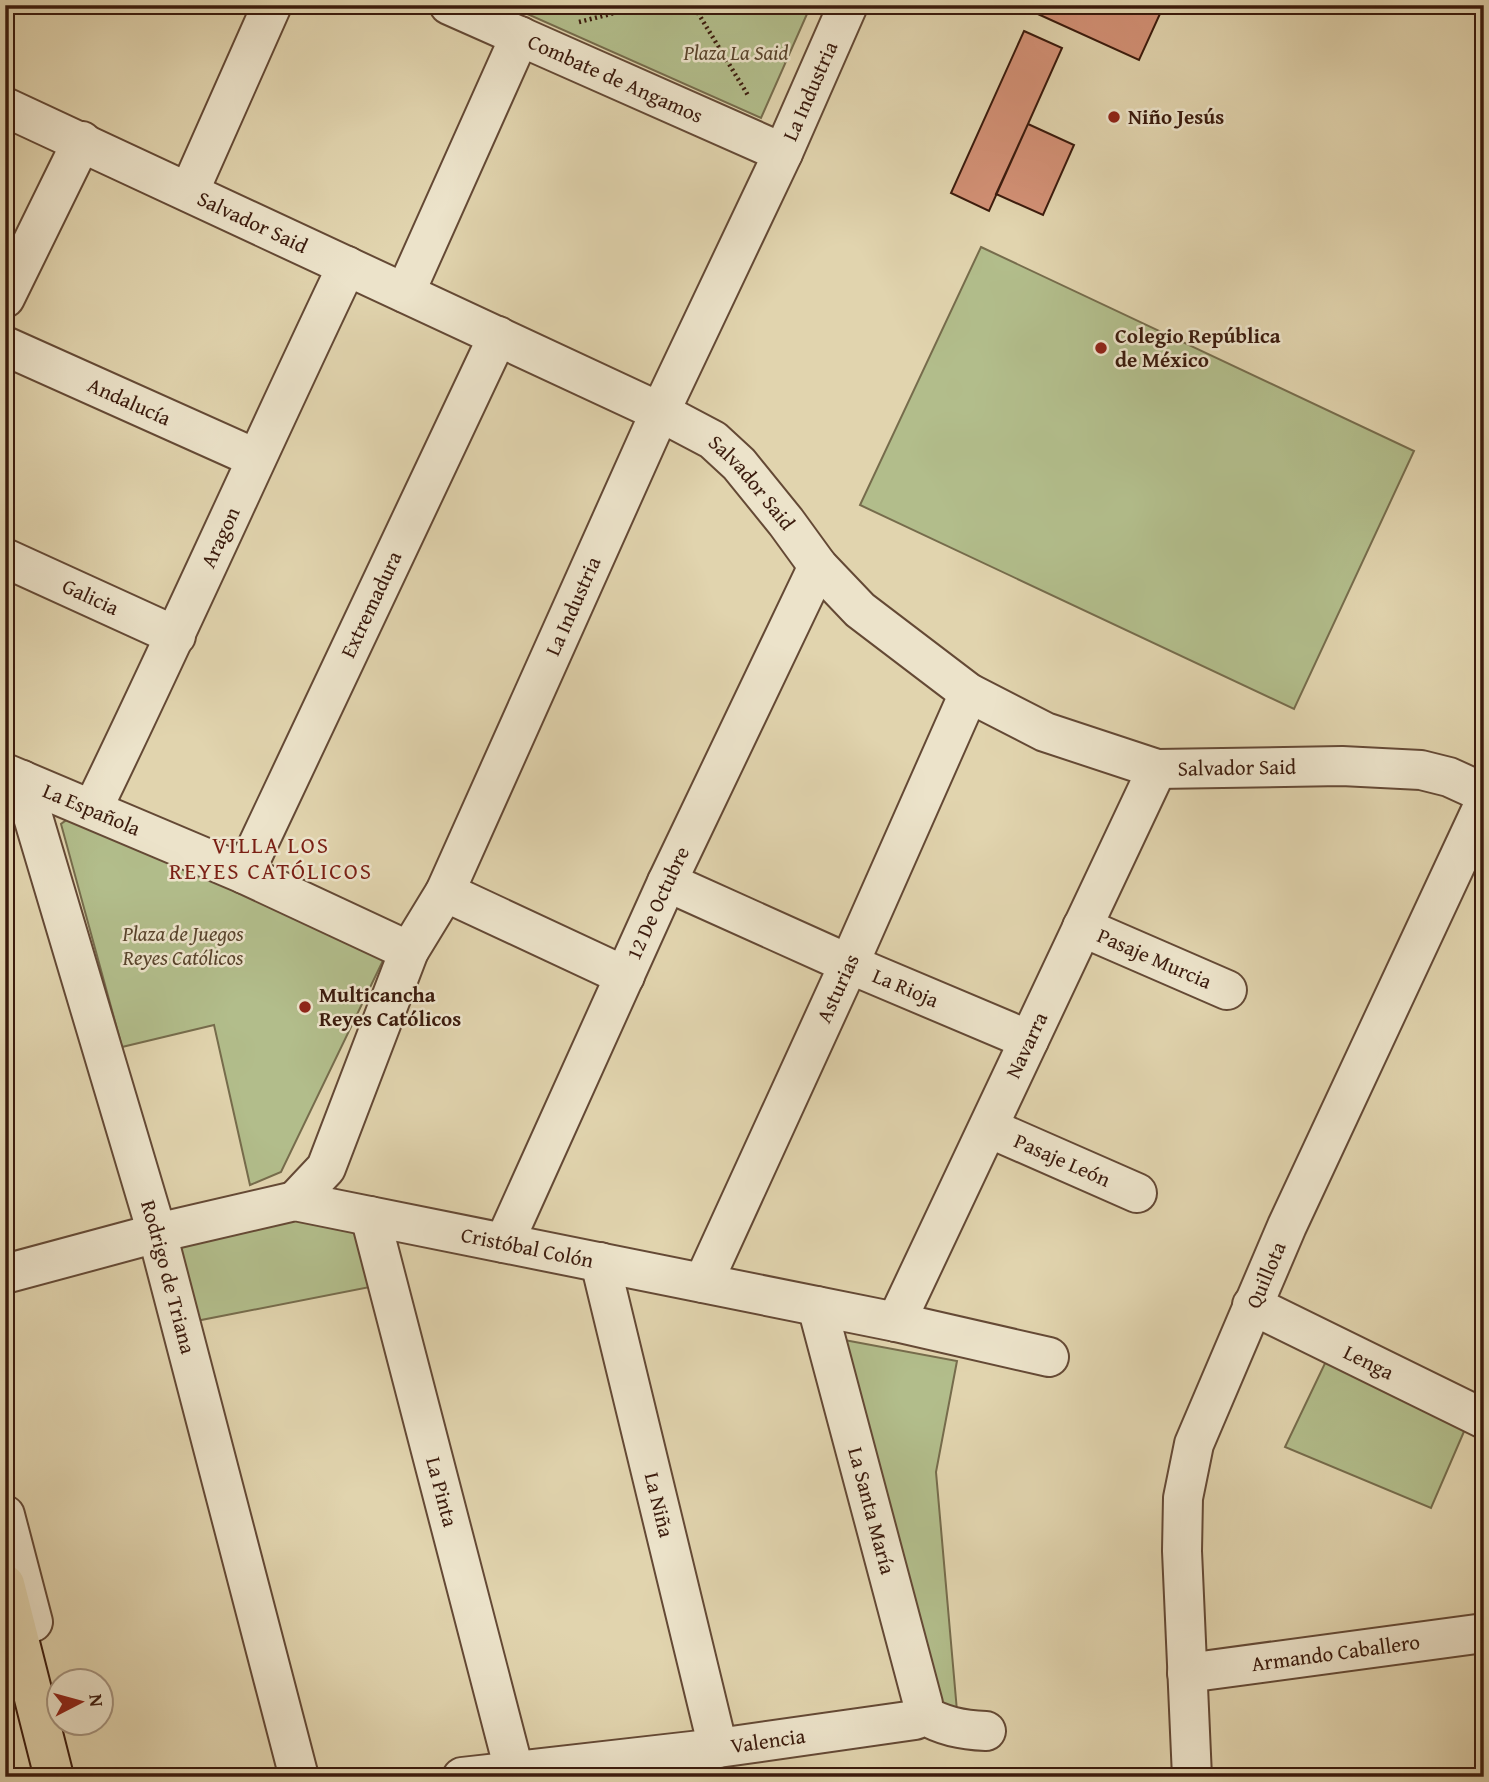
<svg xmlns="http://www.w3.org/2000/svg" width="1489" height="1782" viewBox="0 0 1489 1782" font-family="'Gentium Book Plus',serif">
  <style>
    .green { fill: #b2bd8b; stroke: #766c4c; stroke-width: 2 }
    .building { fill: #d29075; stroke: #3b1b0d; stroke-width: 2 }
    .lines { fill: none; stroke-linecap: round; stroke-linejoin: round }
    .minor-casing { stroke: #644935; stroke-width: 42 }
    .major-casing { stroke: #3b1b0d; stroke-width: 42 }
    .path { stroke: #3b1b0d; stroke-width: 4.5; stroke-dasharray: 2 3.5; stroke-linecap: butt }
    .minor { stroke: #ece3ca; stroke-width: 38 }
    .major { stroke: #e1d4ae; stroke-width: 38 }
    .poi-dot { fill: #8f2418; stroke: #ece3ca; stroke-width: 2.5 }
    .labels { text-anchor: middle; stroke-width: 5; stroke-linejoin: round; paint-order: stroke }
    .park-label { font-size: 21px; font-style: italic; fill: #59442c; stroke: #ece3ca }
    .street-label { font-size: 21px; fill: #3b1b0d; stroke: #ece3ca }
    .poi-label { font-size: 21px; font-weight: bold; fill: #3b1b0d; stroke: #ece3ca; text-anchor: start }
    .neighbourhood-label { font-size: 23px; letter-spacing: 2px; fill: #7a1f14; stroke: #ece3ca }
  </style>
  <rect width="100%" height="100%" fill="#e1d4ae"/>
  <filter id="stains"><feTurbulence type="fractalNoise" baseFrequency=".00286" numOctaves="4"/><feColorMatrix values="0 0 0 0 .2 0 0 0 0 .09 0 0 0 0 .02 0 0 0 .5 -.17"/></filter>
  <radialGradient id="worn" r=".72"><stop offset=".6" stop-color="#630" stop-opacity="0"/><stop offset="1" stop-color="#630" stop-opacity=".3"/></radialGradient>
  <path class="green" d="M507,5h304l-50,113z
    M981,247l433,204 -120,258 -434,-204z
    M80,810l310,136 -109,226 -31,13 -36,-160 -92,22 -61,-223z
    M297,1216l64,12 9,59 -174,34 -22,-74z
    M839,1339l118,22 -21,111 21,239 -23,-2z
    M1328,1357l144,56 -41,95 -146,-61z"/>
  <path class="building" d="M1018,5h146l-25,55z
    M1024,31l38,17 -73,163 -38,-18z
    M1028,124l46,21 -31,70 -47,-21z"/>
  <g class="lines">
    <defs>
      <g id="minor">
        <path id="s1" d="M449,5l334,148"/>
        <path id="s2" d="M5,107l655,305 53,28 26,24 47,58 32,44 42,44 109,83 76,39 112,37 185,-3 79,4 28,7 35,16"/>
        <path d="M189,192l83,-187"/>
        <path d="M405,293l115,-257"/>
        <path d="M5,298l77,-157"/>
        <path id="s3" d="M5,346l250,112"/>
        <path id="s4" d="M5,558l171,78"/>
        <path id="s5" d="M5,773l239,101 165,77"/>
        <path id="s6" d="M22,780l135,453 142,544"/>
        <path id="s7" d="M93,808c87,-179 168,-362 254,-542"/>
        <path id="s8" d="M244,874l254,-538"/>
        <path id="s9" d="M667,882l182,82 180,76"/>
        <path d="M445,892l180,84"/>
        <path id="s10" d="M1082,927l145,63"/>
        <path id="s11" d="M989,1128l148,65"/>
        <path id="s12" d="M295,1201l31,-33 83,-217 36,-59 215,-480 123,-259 65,-148"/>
        <path id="s13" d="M370,1216l144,554"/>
        <path id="s14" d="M504,1243l163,-361 151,-316"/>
        <path id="s15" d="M600,1262l118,486"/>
        <path id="s16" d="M5,1274l152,-41 138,-32 601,121 153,35"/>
        <path id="s17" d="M703,1283l146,-319 120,-271"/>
        <path id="s18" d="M1252,1305l232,114"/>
        <path id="s19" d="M817,1306l106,398 -1,10"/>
        <path id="s20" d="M896,1322l261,-553"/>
        <path d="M5,1515l28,107"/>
        <path id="s21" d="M1187,1673l297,-40"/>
        <path id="s22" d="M462,1777l256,-29 197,-28 7,-6c21,12 39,16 64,17"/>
        <path id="s23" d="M1192,1777l-10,-226 1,-53 11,-54 93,-218 197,-422"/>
      </g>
      <path id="major" d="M5,1584l49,193"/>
    </defs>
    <use href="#minor" class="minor-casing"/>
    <use href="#major" class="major-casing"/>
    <path class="path" d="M676,5l10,5 12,-5
      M695,8l54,89
      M579,22l67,-17"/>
    <use href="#minor" class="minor"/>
    <use href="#major" class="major"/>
  </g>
  <g class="poi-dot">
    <circle cx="1114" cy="117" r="7"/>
    <circle cx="1101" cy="348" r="7"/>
    <circle cx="305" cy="1007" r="7"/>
  </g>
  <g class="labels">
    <g class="park-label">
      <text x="736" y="60">Plaza La Said</text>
      <text x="183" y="941">Plaza de Juegos<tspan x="183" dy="24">Reyes Católicos</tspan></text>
    </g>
    <g class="street-label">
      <text dy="7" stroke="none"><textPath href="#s1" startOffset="182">Combate de Angamos</textPath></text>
      <text dy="7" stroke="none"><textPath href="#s12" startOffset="1227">La Industria</textPath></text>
      <text dy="7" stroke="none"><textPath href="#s2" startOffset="273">Salvador Said</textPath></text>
      <text dy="7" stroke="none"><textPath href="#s3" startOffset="136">Andalucía</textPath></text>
      <text dy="7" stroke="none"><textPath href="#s2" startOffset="840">Salvador Said</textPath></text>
      <text dy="7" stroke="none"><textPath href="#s7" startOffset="299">Aragon</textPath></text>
      <text dy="7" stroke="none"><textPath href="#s4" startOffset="94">Galicia</textPath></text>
      <text dy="7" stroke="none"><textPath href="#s8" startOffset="298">Extremadura</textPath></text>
      <text dy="7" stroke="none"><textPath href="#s12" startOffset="660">La Industria</textPath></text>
      <text dy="7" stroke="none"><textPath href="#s2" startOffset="1428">Salvador Said</textPath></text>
      <text dy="7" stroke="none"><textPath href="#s5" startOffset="94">La Española</textPath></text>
      <text dy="7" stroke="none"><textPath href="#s14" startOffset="373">12 De Octubre</textPath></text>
      <text dy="7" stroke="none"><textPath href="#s10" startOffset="79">Pasaje Murcia</textPath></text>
      <text dy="7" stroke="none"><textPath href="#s9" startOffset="261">La Rioja</textPath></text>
      <text dy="7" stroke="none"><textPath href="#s17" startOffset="324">Asturias</textPath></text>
      <text dy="7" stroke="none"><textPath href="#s20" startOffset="306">Navarra</textPath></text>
      <text dy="7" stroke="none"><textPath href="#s11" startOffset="80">Pasaje León</textPath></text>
      <text dy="7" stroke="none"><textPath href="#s16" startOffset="536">Cristóbal Colón</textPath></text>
      <text dy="7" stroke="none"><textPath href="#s23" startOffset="518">Quillota</textPath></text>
      <text dy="7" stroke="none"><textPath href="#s6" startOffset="518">Rodrigo de Triana</textPath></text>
      <text dy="7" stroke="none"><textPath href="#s18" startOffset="130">Lenga</textPath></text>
      <text dy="7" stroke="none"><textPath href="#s13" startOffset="285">La Pinta</textPath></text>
      <text dy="7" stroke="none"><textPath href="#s15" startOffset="250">La Niña</textPath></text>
      <text dy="7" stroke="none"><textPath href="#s19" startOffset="212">La Santa María</textPath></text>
      <text dy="7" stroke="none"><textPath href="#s21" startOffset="150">Armando Caballero</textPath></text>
      <text dy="7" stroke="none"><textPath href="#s22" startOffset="308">Valencia</textPath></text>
    </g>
    <g class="poi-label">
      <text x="1128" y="124">Niño Jesús</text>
      <text x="1115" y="343">Colegio República<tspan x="1115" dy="24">de México</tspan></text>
      <text x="319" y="1002">Multicancha<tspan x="319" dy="24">Reyes Católicos</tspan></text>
    </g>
    <g class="neighbourhood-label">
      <text x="271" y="853">VILLA LOS<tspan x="271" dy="26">REYES CATÓLICOS</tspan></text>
    </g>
  </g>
  <rect width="1489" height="1782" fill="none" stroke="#e1d4ae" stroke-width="28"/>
  <rect x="7" y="7" width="1475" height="1768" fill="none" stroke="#3b1b0d" stroke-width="3.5"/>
  <rect x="14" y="14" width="1461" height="1754" fill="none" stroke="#3b1b0d" stroke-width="2"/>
  <g transform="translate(80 1702) rotate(84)"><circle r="33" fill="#ece3ca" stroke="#a5937e" stroke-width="2"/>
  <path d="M0-5L12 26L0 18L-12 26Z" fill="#8f2418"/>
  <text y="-10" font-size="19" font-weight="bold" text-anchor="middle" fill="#3b1b0d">N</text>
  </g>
  <rect width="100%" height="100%" filter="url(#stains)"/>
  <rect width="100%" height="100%" fill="url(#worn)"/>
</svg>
